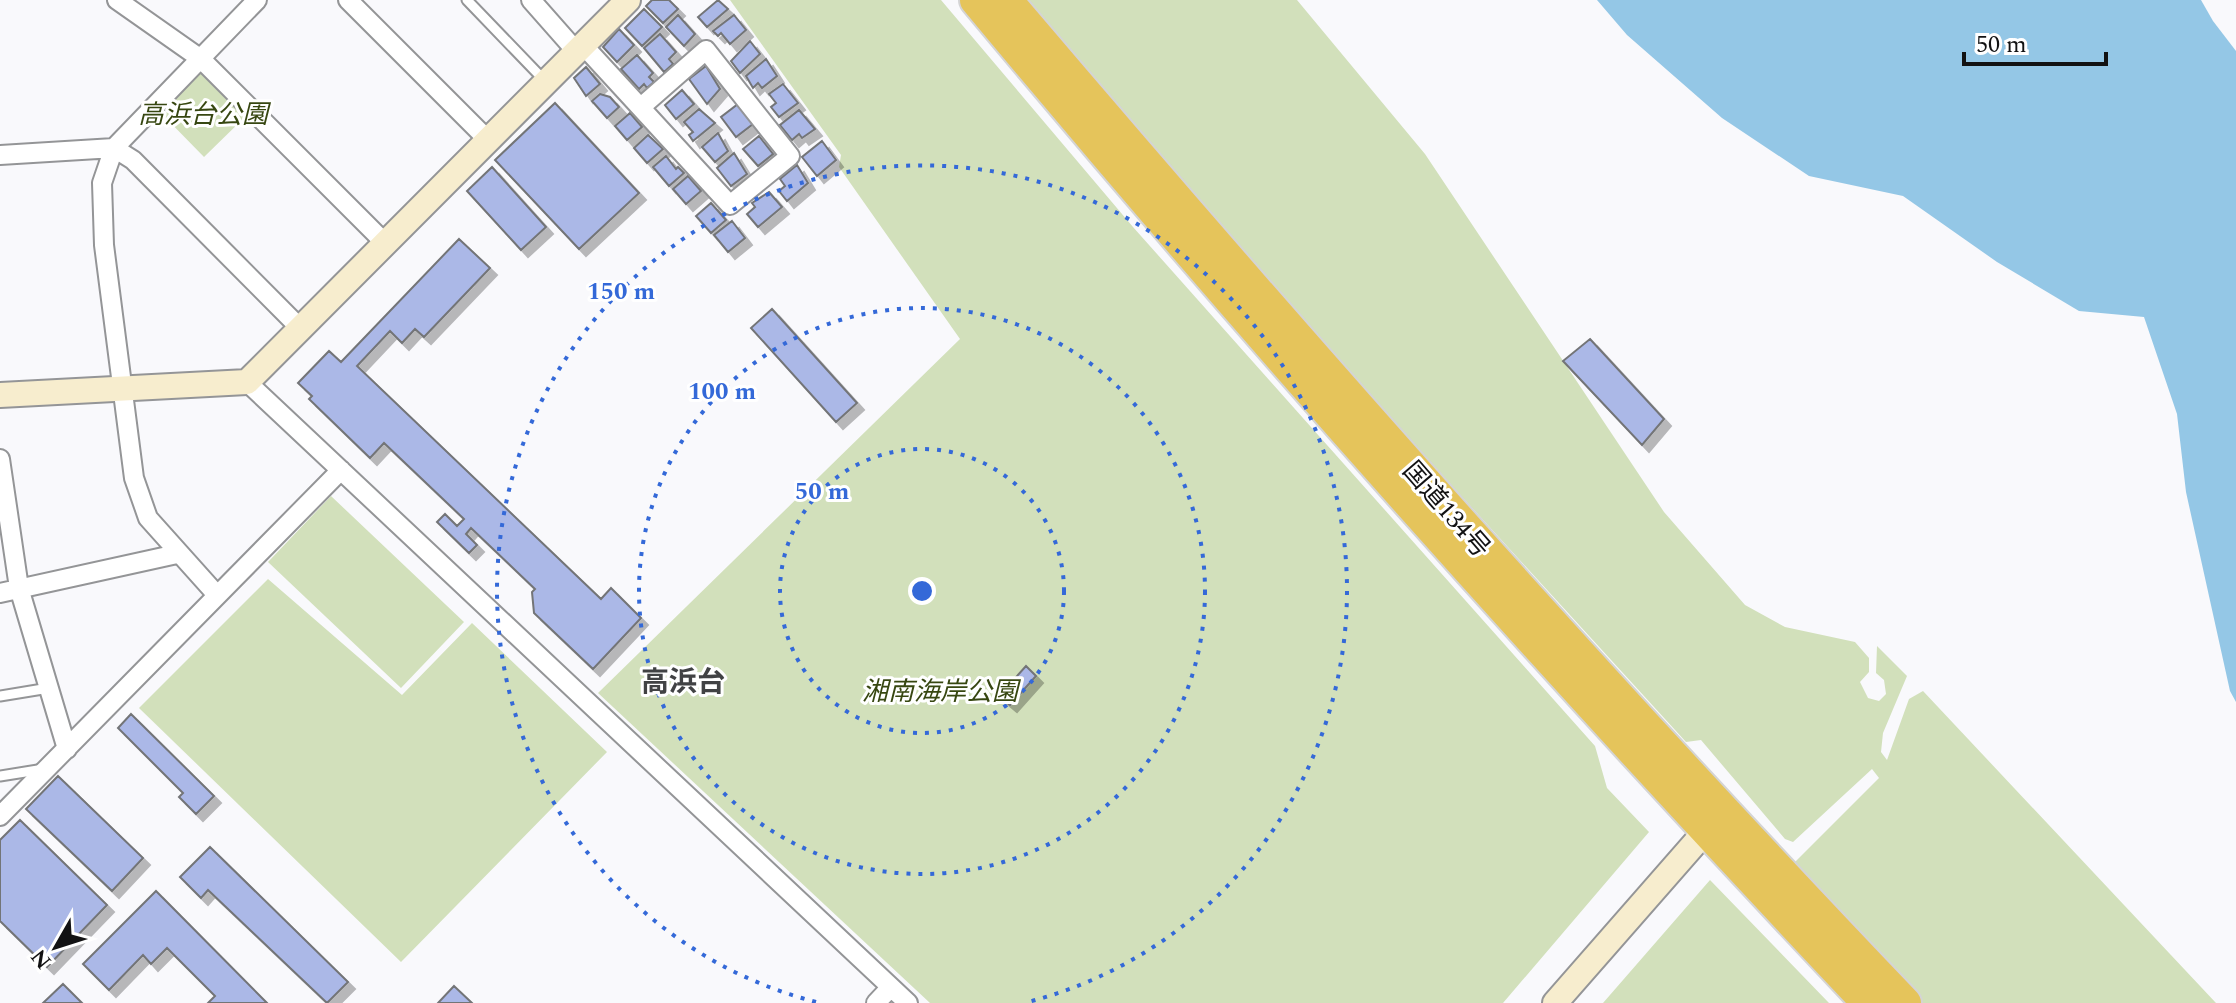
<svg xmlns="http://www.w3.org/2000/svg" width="2236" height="1003" viewBox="0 0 2236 1003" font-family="Spectral,'Noto Sans JP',serif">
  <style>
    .green { fill: #d2e0bb }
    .water { fill: #94c7e6 }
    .pier { fill: #f9f9fc }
    .building { fill: #abb8e7; stroke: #737477; stroke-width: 2; filter: url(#shadow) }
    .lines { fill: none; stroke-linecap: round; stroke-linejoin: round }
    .lane-casing { stroke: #949597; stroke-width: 13 }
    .street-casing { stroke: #949597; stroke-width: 22 }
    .secondary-casing { stroke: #949597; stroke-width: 28 }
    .highway-casing { stroke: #d4d4d5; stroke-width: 36 }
    .lane { stroke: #fff; stroke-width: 9 }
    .street { stroke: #fff; stroke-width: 18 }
    .secondary { stroke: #f7edce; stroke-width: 24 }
    .highway { stroke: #e5c45b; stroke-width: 32 }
    .ring { fill: none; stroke: #3469d8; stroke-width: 4; stroke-dasharray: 4 8 }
    .labels { text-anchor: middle; stroke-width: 6; stroke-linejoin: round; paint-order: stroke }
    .park-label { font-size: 26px; font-style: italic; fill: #374711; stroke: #fff }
    .street-label { font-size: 26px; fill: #121213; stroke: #fff }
    .neighbourhood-label { font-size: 28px; font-weight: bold; fill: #414244; stroke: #fff }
    .centre { fill: #3469d8; stroke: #fff; stroke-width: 4 }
    .ring-label { font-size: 24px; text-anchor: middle; font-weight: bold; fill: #3469d8; stroke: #fff; stroke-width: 6; stroke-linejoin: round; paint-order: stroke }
  </style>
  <defs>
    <filter id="shadow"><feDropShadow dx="7" dy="7" stdDeviation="0" flood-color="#0004"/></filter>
  </defs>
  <rect width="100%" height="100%" fill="#f9f9fc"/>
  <path class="green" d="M730,0h211l192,227 462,519 12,42 42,44 -146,171h-573l-332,-310 362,-354 -121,-172 2,-12z
    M1020,0h277l128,154 239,358 81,93 40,22 70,15 14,16v14l-9,10 8,16 11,3 7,-7 -2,-14 -8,-7 1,-27 30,30 -24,57 -2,19 6,8 22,-61 14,-8 293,312h-293l-133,-136 89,-89 -7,-9 -79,73 -8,-3 -84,-99 -15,2 -328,-359z
    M201,70l45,46 -42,41 -45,-46z
    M331,496l133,126 -63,66 -133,-126z
    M268,579l134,116 70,-72 135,129 -206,210 -262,-254z
    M1710,880l119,123h-226z"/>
  <path class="water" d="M1597,0h639v702l-6,-11 -44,-199 -9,-78 -33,-97 -65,-6 -82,-49 -94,-66 -94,-20 -87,-58 -95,-83z"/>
  <path class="pier" d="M2201,0h35v51l-23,-30z"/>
  <path class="building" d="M652,0h17l9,9 -15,14 -17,-17z
    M718,0l10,9 -21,18 -9,-10z
    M644,9l18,18 -20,19 -17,-18z
    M678,15l17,19 -11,12 -18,-19z
    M734,15l12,15 -16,14 -9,-11 -3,3 -5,-5z
    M619,29l15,16 -17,17 -14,-15z
    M660,34l16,18 -7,7 4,5 -9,8 -20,-24z
    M750,41l10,13 -20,19 -9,-12z
    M637,55l16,18 -4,4 5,5 -7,6 -3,-4 -5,5 -18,-20z
    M766,59l11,17 -15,12 -4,-5 -5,5 -7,-12z
    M706,66l14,23 -13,15 -18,-25z
    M586,67l14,17 -14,12 -12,-18z
    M783,84l15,19 -19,14 -8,-10 5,-4 -7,-9z
    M682,90l12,14 -18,15 -11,-14z
    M600,94l10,3 9,10 -12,11 -15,-17z
    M555,103l84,90 -60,56 -84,-89z
    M738,104l15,20 -17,13 -15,-20z
    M699,109l16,14 -22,18 -4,-6 4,-3 -9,-10z
    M799,110l16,19 -13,9 -3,-4 -7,6 -12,-15z
    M630,113l12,14 -15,13 -12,-14z
    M718,133l10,18 -13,11 -13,-15z
    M648,135l15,14 -16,14 -13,-15z
    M759,136l14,18 -15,12 -15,-17z
    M822,141l14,19 -19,16 -15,-19z
    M734,153l13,21 -16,12 -14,-18z
    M666,156l10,13 2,-2 6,6 -15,13 -16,-19z
    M797,165l11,18 -21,18 -8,-10 6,-5 -5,-7z
    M492,167l54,60 -25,23 -54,-59z
    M688,176l13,15 -15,13 -13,-15z
    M769,192l13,15 -24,20 -11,-13 8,-7 -3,-4z
    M711,203l15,17 -15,13 -15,-17z
    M732,221l13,17 -17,14 -14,-17z
    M459,239l31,29 -66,69 -9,-8 -13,14 -12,-12 -33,35 244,233 10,-11 30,30 -48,51 -59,-56 -2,-21 3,-3 -64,-61 -5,6 11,11 -8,8 -32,-31 8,-8 12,12 7,-7 -80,-76 -14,15 -61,-59 3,-3 -14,-13 31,-32 12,11z
    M772,309l85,94 -21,19 -85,-94z
    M1590,339l74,80 -22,26 -79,-84z
    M1026,666l10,10 -26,29 -11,-9z
    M131,714l83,82 -18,18 -17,-17 4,-4 -65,-65z
    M58,776l85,82 -31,33 -86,-82z
    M20,820l87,85 -60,62 -47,-46v-81z
    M210,847l138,135 -21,21 -119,-113 -7,8 -21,-21z
    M156,891l111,112h-59l7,-7 -48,-48 -16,16 -8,-9 -34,35 -26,-26z
    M63,984l19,19h-39z
    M454,986l18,17h-34z"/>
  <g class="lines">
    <defs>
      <path id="lane" d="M467,0l78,81
        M0,696l49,-8
        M0,776l44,-7"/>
      <path id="street" d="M117,0l84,59 184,184
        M348,0l140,140
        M531,0l45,51
        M583,45l147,160 60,-49 -84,-106 -65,57
        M0,155l114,-7 19,12 166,167
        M247,382l661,621
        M0,459l19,129 48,161
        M0,593l177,-39
        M217,595l-69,-77 -14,-40 -30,-233 -2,-62 12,-35 143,-148
        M0,816l341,-346
        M876,1003l15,-16"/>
      <path id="secondary" d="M0,395l247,-13 381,-382
        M1555,1003l162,-185"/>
      <path id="highway" d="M976,0c286,344 585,678 892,1003
        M1006,0c291,342 588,678 899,1003"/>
    </defs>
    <use href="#lane" class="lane-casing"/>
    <use href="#street" class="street-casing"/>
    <use href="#secondary" class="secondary-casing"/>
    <use href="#highway" class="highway-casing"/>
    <use href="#lane" class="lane"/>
    <use href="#street" class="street"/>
    <use href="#secondary" class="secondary"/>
    <use href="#highway" class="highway"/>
  </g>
  <g class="ring">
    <circle cx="922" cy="591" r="142"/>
    <circle cx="922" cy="591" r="283"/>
    <path d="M816 1002A425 425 0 1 1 1028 1002"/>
  </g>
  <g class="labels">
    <g class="park-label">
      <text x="203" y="123">高浜台公園</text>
      <text x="940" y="700">湘南海岸公園</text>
    </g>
    <g class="street-label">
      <text transform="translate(1447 509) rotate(49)" y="9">国道134号</text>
    </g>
    <g class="neighbourhood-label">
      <text x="683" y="691">高浜台</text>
    </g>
  </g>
  <circle cx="922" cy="591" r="12" class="centre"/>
  <g class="ring-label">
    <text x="621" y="299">150 m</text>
    <text x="722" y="399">100 m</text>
    <text x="822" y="499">50 m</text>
  </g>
  <g transform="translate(56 947) rotate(231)" stroke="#ffffff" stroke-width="6" paint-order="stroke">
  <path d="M0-6L14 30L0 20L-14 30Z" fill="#121213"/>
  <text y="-12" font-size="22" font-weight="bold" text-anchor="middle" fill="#121213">N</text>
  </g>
  <path d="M1964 52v12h142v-12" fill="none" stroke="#121213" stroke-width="4"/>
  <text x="1976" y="52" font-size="24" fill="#121213" stroke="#ffffff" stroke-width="6" paint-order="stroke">50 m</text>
</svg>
